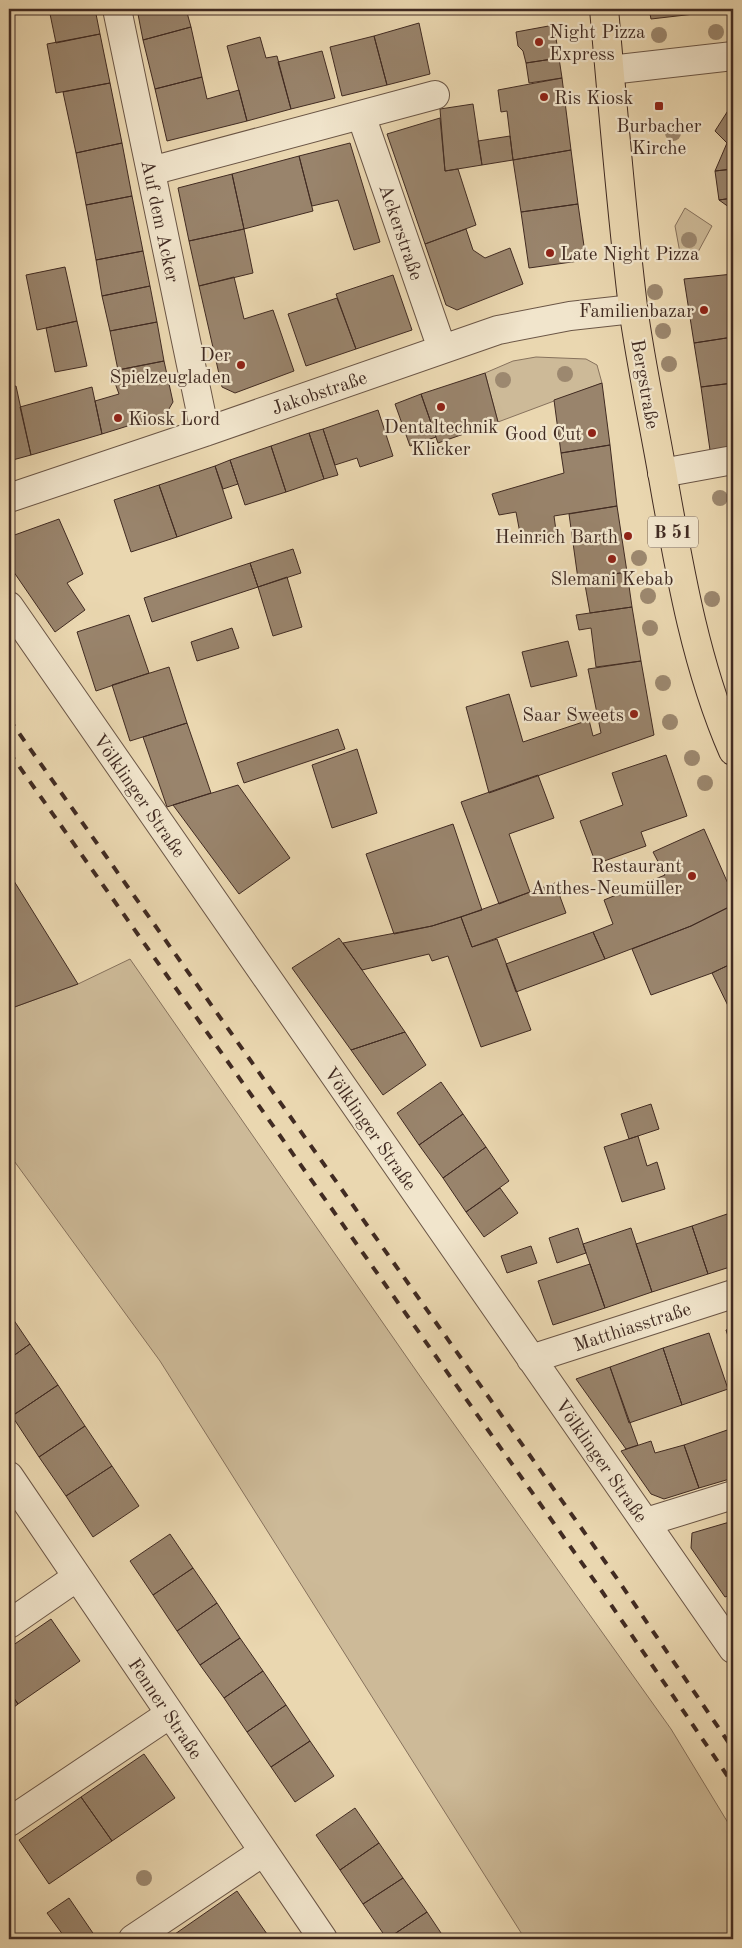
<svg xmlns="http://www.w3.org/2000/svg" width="742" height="1948" viewBox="0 0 742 1948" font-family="'Old Standard TT',serif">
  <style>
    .green { fill: #cdba98; stroke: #87725d }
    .building { fill: #99846c; stroke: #412b22 }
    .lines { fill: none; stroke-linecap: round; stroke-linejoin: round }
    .minor-casing { stroke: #6b5646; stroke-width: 30 }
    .major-casing { stroke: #412b22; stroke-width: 30 }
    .minor { stroke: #f1e5cc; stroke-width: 28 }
    .major { stroke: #ead7b0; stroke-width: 28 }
    .rail { stroke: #412b22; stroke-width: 4; stroke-dasharray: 9 9; stroke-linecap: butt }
    .tree { fill: #9c886f }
    .poi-dot { fill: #8f2418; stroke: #f1e5cc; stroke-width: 2 }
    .labels { text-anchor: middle; stroke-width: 4.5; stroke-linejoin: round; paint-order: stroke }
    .shield { fill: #f1e5cc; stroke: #766355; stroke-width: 1 }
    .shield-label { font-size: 18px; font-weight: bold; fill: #412b22 }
    .poi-label { font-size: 19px; fill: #412b22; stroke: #f1e5cc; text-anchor: end }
    .street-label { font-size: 19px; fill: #412b22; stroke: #f1e5cc }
  </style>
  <rect width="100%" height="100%" fill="#ead7b0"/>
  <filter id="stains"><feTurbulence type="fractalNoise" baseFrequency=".004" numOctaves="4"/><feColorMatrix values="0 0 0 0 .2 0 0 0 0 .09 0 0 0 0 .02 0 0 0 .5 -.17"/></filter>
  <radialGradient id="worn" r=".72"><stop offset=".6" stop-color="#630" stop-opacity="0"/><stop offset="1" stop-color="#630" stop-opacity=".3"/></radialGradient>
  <path class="green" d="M685,208l27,18 -14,26 -18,1 -5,-27z
    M536,357l50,2 11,6 5,18 -104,39 -13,-49 28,-12z
    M130,959l294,423 247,347 62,102v108h-208l-365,-578 -151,-207v-145l69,-25z"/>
  <path class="building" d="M49,9h46l5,25 -44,9z
    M137,9h49l5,18 -48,13z
    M518,9h31l-30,5z
    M649,9h53l1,4 -52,6z
    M702,9h31v3l-30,1z
    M419,23l11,51 -43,11 -13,-49z
    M554,25l5,33 -33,5 -3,-12 -5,-5 -2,-14z
    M191,27l11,50 -47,12 -12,-49z
    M100,34l10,49 -54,10 -9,-49z
    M374,36l13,49 -45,11 -12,-49z
    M260,37l6,21 11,-2 14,53 -44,12 -20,-75z
    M322,51l13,47 -44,11 -13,-47z
    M559,58l3,20 -33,5 -3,-20z
    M202,77l5,22 32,-9 8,31 -80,20 -12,-52z
    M562,78l9,72 -58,10 -6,-49 -6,1 -3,-22z
    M110,83l12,60 -46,10 -13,-61z
    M473,104l9,61 -37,6 -5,-62z
    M729,109h4v60l-18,2 12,-28 -12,-12z
    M440,118l5,53 13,-2 18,56 -51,19 -38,-110z
    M510,136l3,24 -31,5 -4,-24z
    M122,143l10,53 -46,9 -10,-52z
    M350,143l30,99 -26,8 -16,-50 -26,6 -13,-50z
    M571,150l7,54 -57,8 -8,-52z
    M299,156l14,55 -69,18 -12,-55z
    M733,169v29l-14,2 -4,-29z
    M232,174l12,55 -55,12 -11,-53z
    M132,196l11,55 -47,9 -10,-55z
    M733,198v12l-14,-10z
    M578,204l8,56 -57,8 -8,-56z
    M244,229l9,44 -54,13 -10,-45z
    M466,229l7,21 12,8 25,-10 13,36 -66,26 -11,-5 -21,-61z
    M143,251l7,35 -48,10 -6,-36z
    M65,267l12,54 -40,9 -11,-55z
    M733,274v63l-39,6 -10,-64z
    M393,275l19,55 -56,19 -20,-55z
    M234,277l10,42 29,-9 21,61 -59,22 -13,-6 -23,-101z
    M150,286l7,36 -47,9 -8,-35z
    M337,298l19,51 -50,17 -18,-52z
    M77,321l10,45 -32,6 -9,-44z
    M157,322l7,39 -46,9 -8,-39z
    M733,337v46l-32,4 -7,-44z
    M164,361l9,41 -7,12 -64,20 -7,-33 24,-7 -4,-11 6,-1 -3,-12z
    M485,373l13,49 -60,21 -17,-49z
    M602,383l8,62 -49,8 -7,-53z
    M733,383v63l-23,4 -9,-63z
    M16,386l15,69 -22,6v-74z
    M92,387l10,47 -71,21 -11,-48z
    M421,394l15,43 -26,9 -15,-42z
    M378,410l15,46 -33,11 -3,-9 -22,7 -12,-36z
    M323,429l15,46 -14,4 -15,-46z
    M309,433l15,46 -38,13 -15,-46z
    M610,445l7,61 -63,10 3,22 -35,6 -6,-32 -17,3 -7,-21 72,-21 -3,-20z
    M271,446l15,46 -41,13 -15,-45z
    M230,460l8,24 -15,5 -8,-23z
    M215,466l17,52 -55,19 -18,-52z
    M159,485l18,52 -46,15 -17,-52z
    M617,506l10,66 -49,7 -9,-65z
    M59,519l24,55 -16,9 18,27 -30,22 -46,-67v-28z
    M293,549l8,24 -43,14 -8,-24z
    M250,563l8,24 -106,35 -8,-24z
    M627,572l5,35 -42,6 -6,-34z
    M287,577l15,50 -29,9 -15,-49z
    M632,607l9,54 -45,6 -5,-39 -12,2 -3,-15z
    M129,615l20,58 -53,18 -19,-59z
    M232,628l7,20 -42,13 -6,-19z
    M568,641l9,35 -46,11 -9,-35z
    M641,661l13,74 -165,58 -23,-86 43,-13 14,48 66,-22 4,16 8,-3 -13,-64z
    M169,667l18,56 -57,18 -18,-56z
    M187,723l24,70 -44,14 -24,-70z
    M338,729l7,20 -101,34 -7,-20z
    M357,749l20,64 -45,15 -20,-63z
    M666,755l21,61 -46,16 5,14 -50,18 -16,-43 43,-16 -11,-32z
    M538,775l16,43 -45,16 21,58 -31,12 -38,-102z
    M238,785l52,73 -51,36 -66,-89z
    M453,824l29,86 -50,16 -38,8 -28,-80z
    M704,829l29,66v10l-42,21 -86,33 -12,-27 20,-8 -9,-24 61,-25 -12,-23z
    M9,873l69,111 -69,25z
    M555,883l11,30 -94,34 -11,-30z
    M733,905v58l-21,10 -61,22 -19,-46 59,-23z
    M461,917l11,30 25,-8 34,91 -50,17 -33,-91 -16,5 -3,-7 -67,16 -19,-27 89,-17z
    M593,932l12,27 -89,33 -10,-28z
    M339,938l23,32 43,62 -54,18 -59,-82z
    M733,963v53l-21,-43z
    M405,1032l21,33 -43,30 -32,-45z
    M441,1082l22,32 -44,31 -22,-32z
    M651,1104l8,25 -30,10 -8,-25z
    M463,1114l23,33 -43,31 -24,-33z
    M638,1136l9,30 10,-4 8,27 -43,13 -18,-55z
    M486,1147l23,34 -43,31 -23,-34z
    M500,1188l18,25 -34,24 -18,-25z
    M733,1212v54l-25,8 -16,-48z
    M692,1226l16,48 -56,18 -16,-48z
    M578,1228l8,25 -29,10 -8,-25z
    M631,1228l21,64 -47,16 -22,-64z
    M531,1246l6,17 -30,10 -6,-17z
    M590,1264l15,44 -52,17 -15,-44z
    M9,1313l21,31 -21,15z
    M733,1328v24l-7,-22z
    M709,1333l19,56 -46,16 -19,-57z
    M30,1344l28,41 -46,31 -3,-5v-52z
    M663,1348l19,57 -53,18 -19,-56z
    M610,1367l28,78 -12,4 -50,-70z
    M58,1385l27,41 -46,31 -27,-41z
    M85,1426l27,40 -46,30 -27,-39z
    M733,1428v50l-34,10 -15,-43z
    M651,1441l4,12 29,-8 15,43 -35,11 -13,-5 -30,-43z
    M112,1466l27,40 -46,31 -27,-41z
    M733,1521v73l-8,3 -34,-49 1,-15z
    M170,1534l23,34 -40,27 -23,-34z
    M193,1568l24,35 -40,28 -24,-36z
    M217,1603l23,35 -40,27 -23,-34z
    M51,1619l29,42 -62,43 -9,-13v-43z
    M240,1638l23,33 -39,27 -24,-33z
    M263,1671l23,34 -39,27 -23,-34z
    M9,1691l9,13 -9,7z
    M286,1705l24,36 -39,26 -24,-35z
    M310,1741l24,35 -39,26 -24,-35z
    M144,1754l31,44 -63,43 -31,-44z
    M81,1797l31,44 -63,43 -30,-44z
    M355,1808l24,35 -39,27 -24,-35z
    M379,1843l24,35 -40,26 -23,-34z
    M403,1878l24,34 -40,27 -24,-35z
    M237,1891l30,43 -9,5h-80l-3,-5z
    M69,1898l28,41h-31l-19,-26z
    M427,1912l18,27h-58z"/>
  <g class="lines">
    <defs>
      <path id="minor" d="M117,9l88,423
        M610,70l123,-14
        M361,115l81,234
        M151,171l284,-76
        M662,473l71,-13
        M9,498l196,-66 293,-102 72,-14 63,-7
        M9,606l724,1043
        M531,1359l202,-65
        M9,1476l314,463
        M646,1522l87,-27
        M9,1624l68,-47
        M9,1822l161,-108
        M133,1939l130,-87"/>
      <path id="major" d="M604,9c9,99 17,199 29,298 8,59 21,117 31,176 16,90 32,183 69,268"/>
    </defs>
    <use href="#minor" class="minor-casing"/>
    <use href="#major" class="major-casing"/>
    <use href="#minor" class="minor"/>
    <use href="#major" class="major"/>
    <path class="rail" d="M9,719l609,861 115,169
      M9,752l592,838 132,194"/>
  </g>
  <g class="tree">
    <circle cx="716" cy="32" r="8"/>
    <circle cx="659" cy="35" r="8"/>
    <circle cx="673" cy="133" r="8"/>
    <circle cx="689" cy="240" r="8"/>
    <circle cx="655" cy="292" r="8"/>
    <circle cx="663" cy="331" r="8"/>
    <circle cx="669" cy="364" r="8"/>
    <circle cx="565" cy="374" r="8"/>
    <circle cx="503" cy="380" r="8"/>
    <circle cx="720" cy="498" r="8"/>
    <circle cx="639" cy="558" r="8"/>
    <circle cx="648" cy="596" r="8"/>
    <circle cx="712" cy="599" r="8"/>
    <circle cx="650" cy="628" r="8"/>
    <circle cx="663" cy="683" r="8"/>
    <circle cx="670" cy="722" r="8"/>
    <circle cx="692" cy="758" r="8"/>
    <circle cx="705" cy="783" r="8"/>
    <circle cx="144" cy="1878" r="8"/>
  </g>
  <g class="poi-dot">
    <circle cx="539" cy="42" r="5"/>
    <circle cx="544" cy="97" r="5"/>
    <rect x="654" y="101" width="10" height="10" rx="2.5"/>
    <circle cx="550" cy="253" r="5"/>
    <circle cx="704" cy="310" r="5"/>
    <circle cx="241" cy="365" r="5"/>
    <circle cx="441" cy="407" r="5"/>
    <circle cx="118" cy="418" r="5"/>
    <circle cx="592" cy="433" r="5"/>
    <circle cx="628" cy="536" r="5"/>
    <circle cx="612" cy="559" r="5"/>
    <circle cx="634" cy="714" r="5"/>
    <circle cx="692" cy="876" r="5"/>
  </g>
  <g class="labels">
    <rect class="shield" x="648" y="516.5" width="50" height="31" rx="4"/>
    <g class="shield-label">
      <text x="673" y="538">B 51</text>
    </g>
    <g class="poi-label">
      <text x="549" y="38" text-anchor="start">Night Pizza<tspan x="549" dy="22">Express</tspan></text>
      <text x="554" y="104" text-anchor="start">Ris Kiosk</text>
      <text x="659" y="132" text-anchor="middle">Burbacher<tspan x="659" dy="22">Kirche</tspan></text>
      <text x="560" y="260" text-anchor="start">Late Night Pizza</text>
      <text x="694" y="317">Familienbazar</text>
      <text x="231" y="361">Der<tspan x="231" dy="22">Spielzeugladen</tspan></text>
      <text x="128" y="425" text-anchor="start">Kiosk Lord</text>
      <text x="441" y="433" text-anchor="middle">Dentaltechnik<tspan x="441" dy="22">Klicker</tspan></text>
      <text x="582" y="440">Good Cut</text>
      <text x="618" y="543">Heinrich Barth</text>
      <text x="612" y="585" text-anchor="middle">Slemani Kebab</text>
      <text x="624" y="721">Saar Sweets</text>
      <text x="682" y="872">Restaurant<tspan x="682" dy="22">Anthes-Neumüller</tspan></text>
    </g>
    <g class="street-label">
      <text transform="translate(161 221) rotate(78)" y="7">Auf dem Acker</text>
      <text transform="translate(402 232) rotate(71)" y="7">Ackerstraße</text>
      <text transform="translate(646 384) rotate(80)" y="7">Bergstraße</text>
      <text transform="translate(319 392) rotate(-19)" y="7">Jakobstraße</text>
      <text transform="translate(140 795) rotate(55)" y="7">Völklinger Straße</text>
      <text transform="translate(371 1128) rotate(55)" y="7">Völklinger Straße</text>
      <text transform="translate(632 1326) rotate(-18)" y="7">Matthiasstraße</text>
      <text transform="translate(602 1460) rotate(55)" y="7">Völklinger Straße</text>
      <text transform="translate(166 1708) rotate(56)" y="7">Fenner Straße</text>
    </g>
  </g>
  <rect width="742" height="1948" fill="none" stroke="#ead7b0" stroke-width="30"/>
  <rect x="10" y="10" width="722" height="1928" fill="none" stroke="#412b22" stroke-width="2.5"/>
  <rect x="15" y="15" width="712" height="1918" fill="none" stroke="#412b22"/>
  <rect width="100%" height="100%" filter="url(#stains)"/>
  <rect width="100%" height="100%" fill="url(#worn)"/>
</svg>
